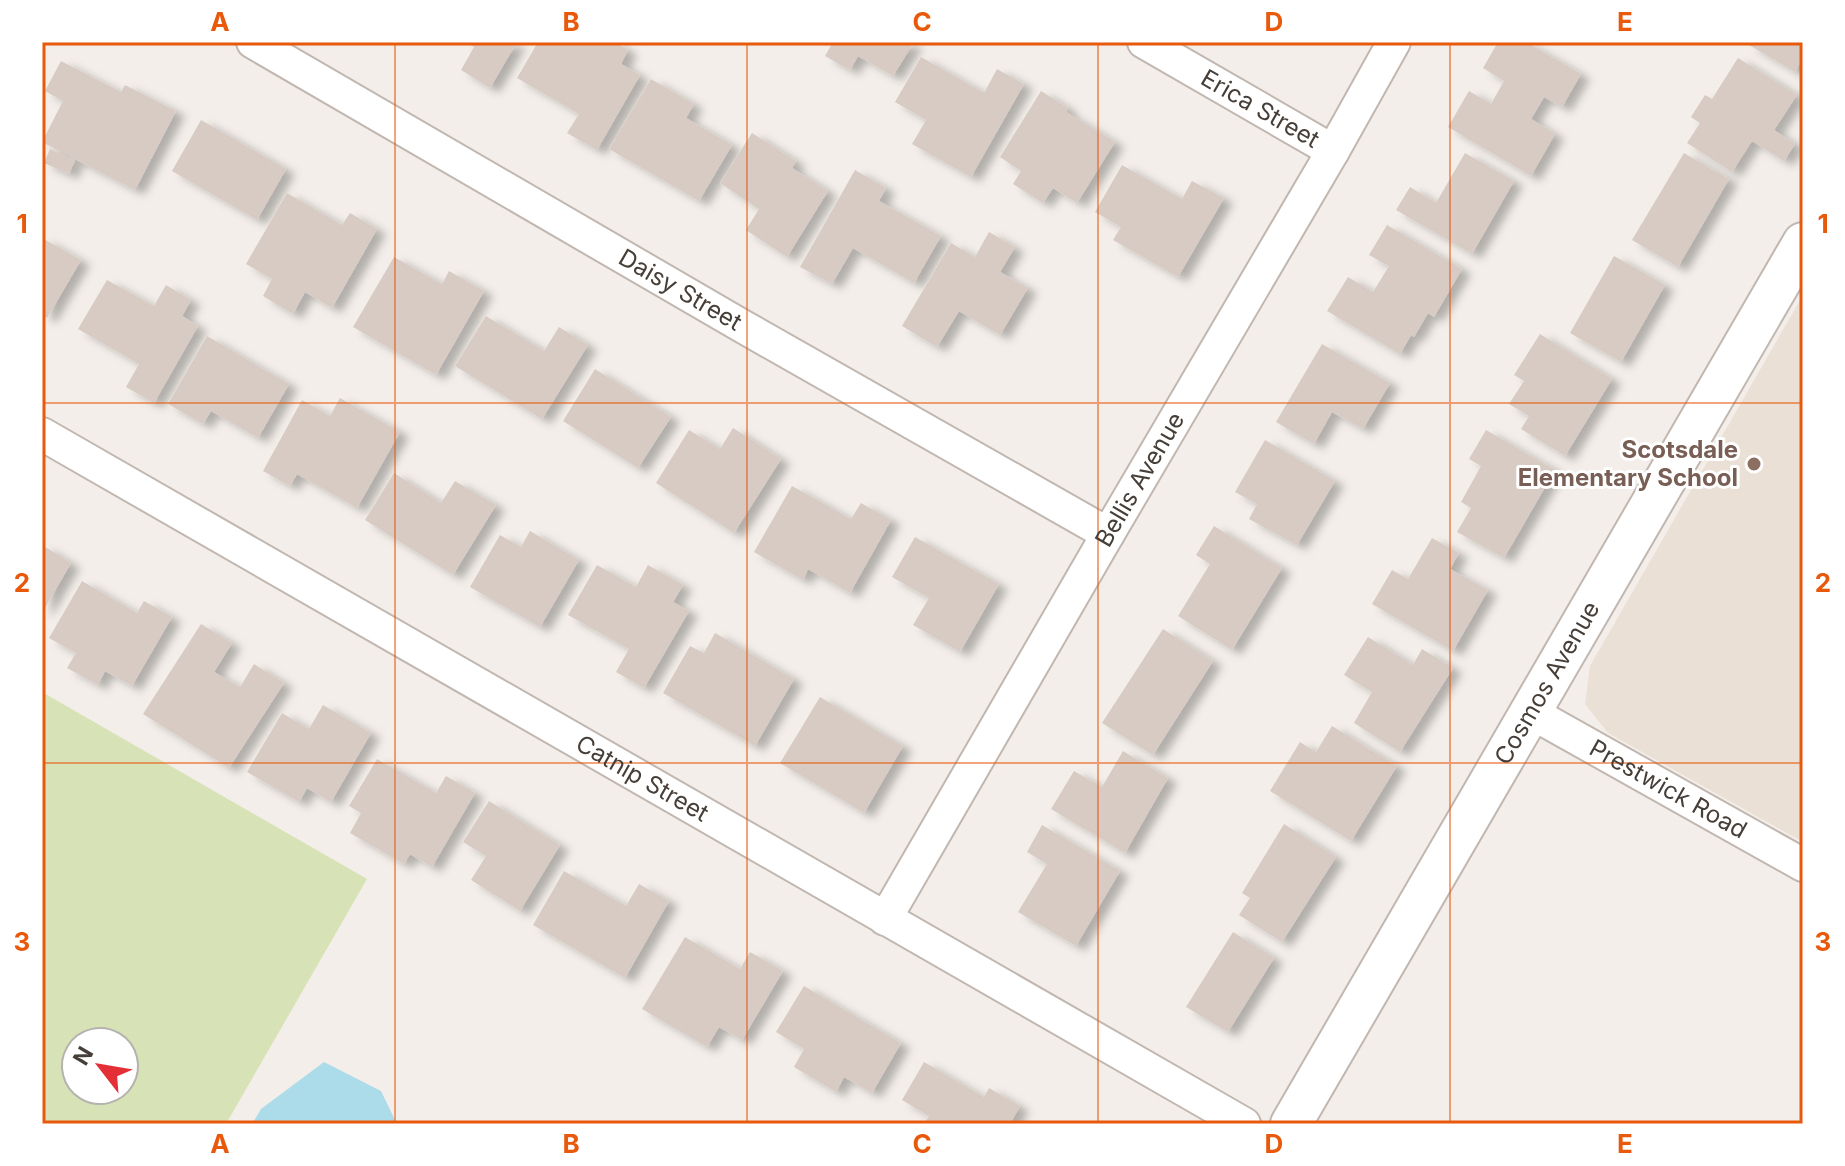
<svg xmlns="http://www.w3.org/2000/svg" width="1845" height="1166" viewBox="0 0 1845 1166" font-family="Inter,sans-serif">
  <style>
    .education { fill: #ebe0d5 }
    .green { fill: #d7e3b6; fill-rule: evenodd }
    .water { fill: #acdce9 }
    .building { fill: #d7cbc3; filter: url(#shadow) }
    .lines { fill: none; stroke-linecap: round; stroke-linejoin: round }
    .minor-casing { stroke: #c1b7b0; stroke-width: 36 }
    .tertiary-casing { stroke: #c1b7b0; stroke-width: 44 }
    .minor { stroke: #fff; stroke-width: 32 }
    .tertiary { stroke: #fff; stroke-width: 40 }
    .grid { fill: none; stroke: #e8590c; stroke-width: 2; stroke-opacity: 0.55 }
    .education-dot { fill: #8d6e63; stroke: #fff; stroke-width: 3 }
    .labels { text-anchor: middle; stroke-width: 6; stroke-linejoin: round; paint-order: stroke }
    .street-label { font-size: 24px; fill: #463e38; stroke: #fff }
    .education-label { font-size: 24px; font-weight: bold; fill: #785e54; stroke: #fff; text-anchor: end }
    .neatline { fill: none; stroke: #e8590c; stroke-width: 3 }
    .grid-label { font-size: 26px; text-anchor: middle; font-weight: bold; fill: #e8590c }
  </style>
  <defs>
    <filter id="shadow"><feDropShadow dx="9" dy="5" stdDeviation="4" flood-color="#0004"/></filter>
  </defs>
  <rect width="100%" height="100%" fill="#f3eee9"/>
  <path class="education" d="M1803,295v547l-195,-109 -23,-29 5,-38z"/>
  <path class="green" d="M42,692l325,187 -141,245h-184zM76,1042h48v48h-48z"/>
  <path class="water" d="M324,1062l57,29 16,33h-145l9,-15z"/>
  <path class="building" d="M466,42h51l-27,46 -29,-18 13,-23z
    M538,42h77l13,8 -7,14 19,11 -43,75 -30,-17 12,-19 -62,-36z
    M833,42h81l-21,34 -35,-20 -8,14 -25,-14z
    M1498,42h28l55,32 -19,33 -18,-10 -13,22 24,15 -24,42 -83,-49 21,-36 22,13 13,-23 -21,-13z
    M1751,42h52v16l-8,14 -46,-27z
    M921,57l63,36 13,-24 27,15 -53,93 -59,-33 14,-24 -31,-18z
    M1738,58l59,37 -23,35 21,14 -11,17 -32,-20 -20,31 -45,-29 13,-20 -9,-6 14,-22 7,4z
    M61,61l60,31 4,-7 51,26 -41,79 -93,-48 21,-41 -18,-10z
    M651,79l43,25 -8,14 46,27 -33,56 -90,-52z
    M1041,91l27,17 -2,4 49,30 -38,61 -24,-15 -10,15 -30,-19 8,-13 -21,-14z
    M201,120l85,49 -29,51 -85,-49z
    M752,133l44,28 -4,7 36,23 -41,66 -41,-27 13,-21 -39,-26z
    M50,149l25,11 -6,14 -25,-11z
    M1465,153l49,28 -42,73 -76,-44 14,-23 26,16z
    M1684,153l45,26 -51,88 -46,-27z
    M1122,165l60,34 10,-18 32,17 -46,79 -65,-37 8,-13 -26,-15z
    M855,170l31,18 -7,13 62,35 -27,47 -61,-35 -21,36 -32,-17z
    M287,193l55,32 8,-12 27,16 -45,79 -27,-16 -12,22 -30,-18 9,-17 -26,-15z
    M1387,225l75,44 -28,48 -6,-4 -14,24 -3,-2 -11,19 -73,-43 21,-34 25,15 16,-26 -20,-11z
    M989,232l26,15 -15,25 28,16 -28,47 -41,-24 -22,36 -35,-21 49,-83 24,14z
    M42,238l39,22 -34,58 -5,-3z
    M1614,256l51,29 -44,77 -51,-29z
    M394,257l48,27 7,-13 35,20 -48,84 -83,-48z
    M107,280l47,26 12,-21 25,15 -9,16 16,10 -44,77 -28,-16 13,-23 -61,-35z
    M486,316l58,35 15,-24 29,18 -46,74 -87,-53z
    M1540,334l72,45 -47,77 -44,-27 8,-13 -20,-12 15,-23 -10,-6z
    M207,336l82,48 -31,54 -47,-27 -8,13 -35,-20z
    M1322,344l68,39 -27,46 -31,-17 -18,32 -38,-22z
    M595,369l76,48 -33,51 -75,-47z
    M340,398l60,34 -43,76 -60,-34 -7,12 -27,-15 39,-71 28,16z
    M733,428l48,31 -47,74 -78,-50 33,-53 31,19z
    M1486,430l69,40 -51,88 -47,-26 14,-24 -10,-6 20,-36 -12,-7z
    M1265,440l70,41 -38,64 -48,-26 8,-15 -22,-12z
    M394,473l47,30 14,-22 41,24 -43,70 -88,-55z
    M792,486l59,33 10,-16 30,17 -41,73 -42,-24 -5,11 -49,-28z
    M1214,526l68,42 -50,82 -54,-34 32,-52 -14,-9z
    M530,531l49,29 -39,67 -70,-40 30,-52 21,12z
    M915,537l84,47 -39,68 -47,-27 16,-27 -37,-21z
    M1432,538l27,15 -9,16 38,21 -35,61 -81,-47 20,-34 16,9z
    M42,545l29,18 -29,50z
    M597,565l39,22 12,-22 35,20 -10,17 16,9 -45,77 -28,-16 13,-23 -61,-34z
    M82,581l55,32 7,-12 28,16 -40,69 -27,-15 -7,14 -31,-17 9,-15 -27,-15z
    M201,624l31,19 -18,29 26,15 14,-23 30,19 -55,85 -86,-54z
    M1163,629l50,32 -60,94 -51,-32z
    M715,633l79,46 -39,67 -92,-53 27,-47 14,7z
    M1368,637l45,28 9,-16 31,19 -53,84 -46,-29 18,-31 -28,-17z
    M820,697l83,49 -39,67 -84,-50z
    M323,705l48,28 -40,69 -24,-14 -8,14 -52,-30 35,-59 27,16z
    M1332,726l65,40 -46,75 -81,-50 30,-49 16,10z
    M1123,751l45,27 -43,75 -74,-44 23,-38 28,16z
    M377,759l59,34 10,-17 29,17 -43,74 -22,-13 -6,10 -54,-31 11,-20 -12,-7z
    M489,801l71,44 -40,66 -49,-31 15,-24 -23,-14z
    M1284,824l52,33 -54,85 -43,-27 11,-17 -8,-5z
    M1042,825l78,46 -44,75 -58,-34 29,-48 -20,-12z
    M564,871l62,35 13,-22 30,17 -44,77 -92,-53z
    M1233,932l41,26 -46,74 -42,-25z
    M685,937l55,32 10,-17 33,19 -41,69 -23,-13 -12,20 -65,-38z
    M804,986l97,57 -29,50 -28,-16 -8,15 -42,-25 10,-18 -28,-17z
    M924,1062l60,35 5,-9 31,18 -10,18h-86l5,-8 -27,-16z"/>
  <g class="lines">
    <defs>
      <g id="minor">
        <path id="s1" d="M253,42l489,284 366,208"/>
        <path id="s2" d="M1144,42l189,109"/>
        <path id="s3" d="M42,434l1202,690"/>
        <path id="s4" d="M1532,713l271,152"/>
        <path id="s5" d="M885,919l223,-385 225,-383 61,-109"/>
      </g>
      <g id="tertiary">
        <path id="s6" d="M1291,1124l512,-881"/>
      </g>
    </defs>
    <use href="#minor" class="minor-casing"/>
    <use href="#tertiary" class="tertiary-casing"/>
    <use href="#minor" class="minor"/>
    <use href="#tertiary" class="tertiary"/>
  </g>
  <path class="grid" d="M395,42v1082M747,42v1082M1098,42v1082M1450,42v1082M42,403h1761M42,763h1761"/>
  <circle class="education-dot" cx="1754" cy="464" r="8"/>
  <g class="labels">
    <g class="street-label">
      <text dy="8" stroke="none"><textPath href="#s2" startOffset="134">Erica Street</textPath></text>
      <text dy="8" stroke="none"><textPath href="#s1" startOffset="494">Daisy Street</textPath></text>
      <text dy="8" stroke="none"><textPath href="#s5" startOffset="508">Bellis Avenue</textPath></text>
      <text dy="8" stroke="none"><textPath href="#s6" startOffset="510">Cosmos Avenue</textPath></text>
      <text dy="8" stroke="none"><textPath href="#s3" startOffset="692">Catnip Street</textPath></text>
      <text dy="8" stroke="none"><textPath href="#s4" startOffset="156">Prestwick Road</textPath></text>
    </g>
    <g class="education-label">
      <text x="1738" y="458">Scotsdale<tspan x="1738" dy="28">Elementary School</tspan></text>
    </g>
  </g>
  <rect width="1845" height="1166" fill="none" stroke="#ffffff" stroke-width="88"/>
  <g transform="translate(100 1066) rotate(301)"><circle r="38" fill="#ffffff" stroke="#b5b2af" stroke-width="2"/>
  <path d="M0-6L14 30L0 20L-14 30Z" fill="#e52f36"/>
  <text y="-12" font-size="22" font-weight="bold" text-anchor="middle" fill="#463e38">N</text>
  </g>
  <rect x="44" y="44" width="1757" height="1078" class="neatline"/>
  <g class="grid-label">
    <text x="220" y="31">A</text>
    <text x="571" y="31">B</text>
    <text x="922" y="31">C</text>
    <text x="1274" y="31">D</text>
    <text x="1625" y="31">E</text>
    <text x="22" y="233">1</text>
    <text x="1823" y="233">1</text>
    <text x="22" y="592">2</text>
    <text x="1823" y="592">2</text>
    <text x="22" y="951">3</text>
    <text x="1823" y="951">3</text>
    <text x="220" y="1153">A</text>
    <text x="571" y="1153">B</text>
    <text x="922" y="1153">C</text>
    <text x="1274" y="1153">D</text>
    <text x="1625" y="1153">E</text>
  </g>
</svg>
